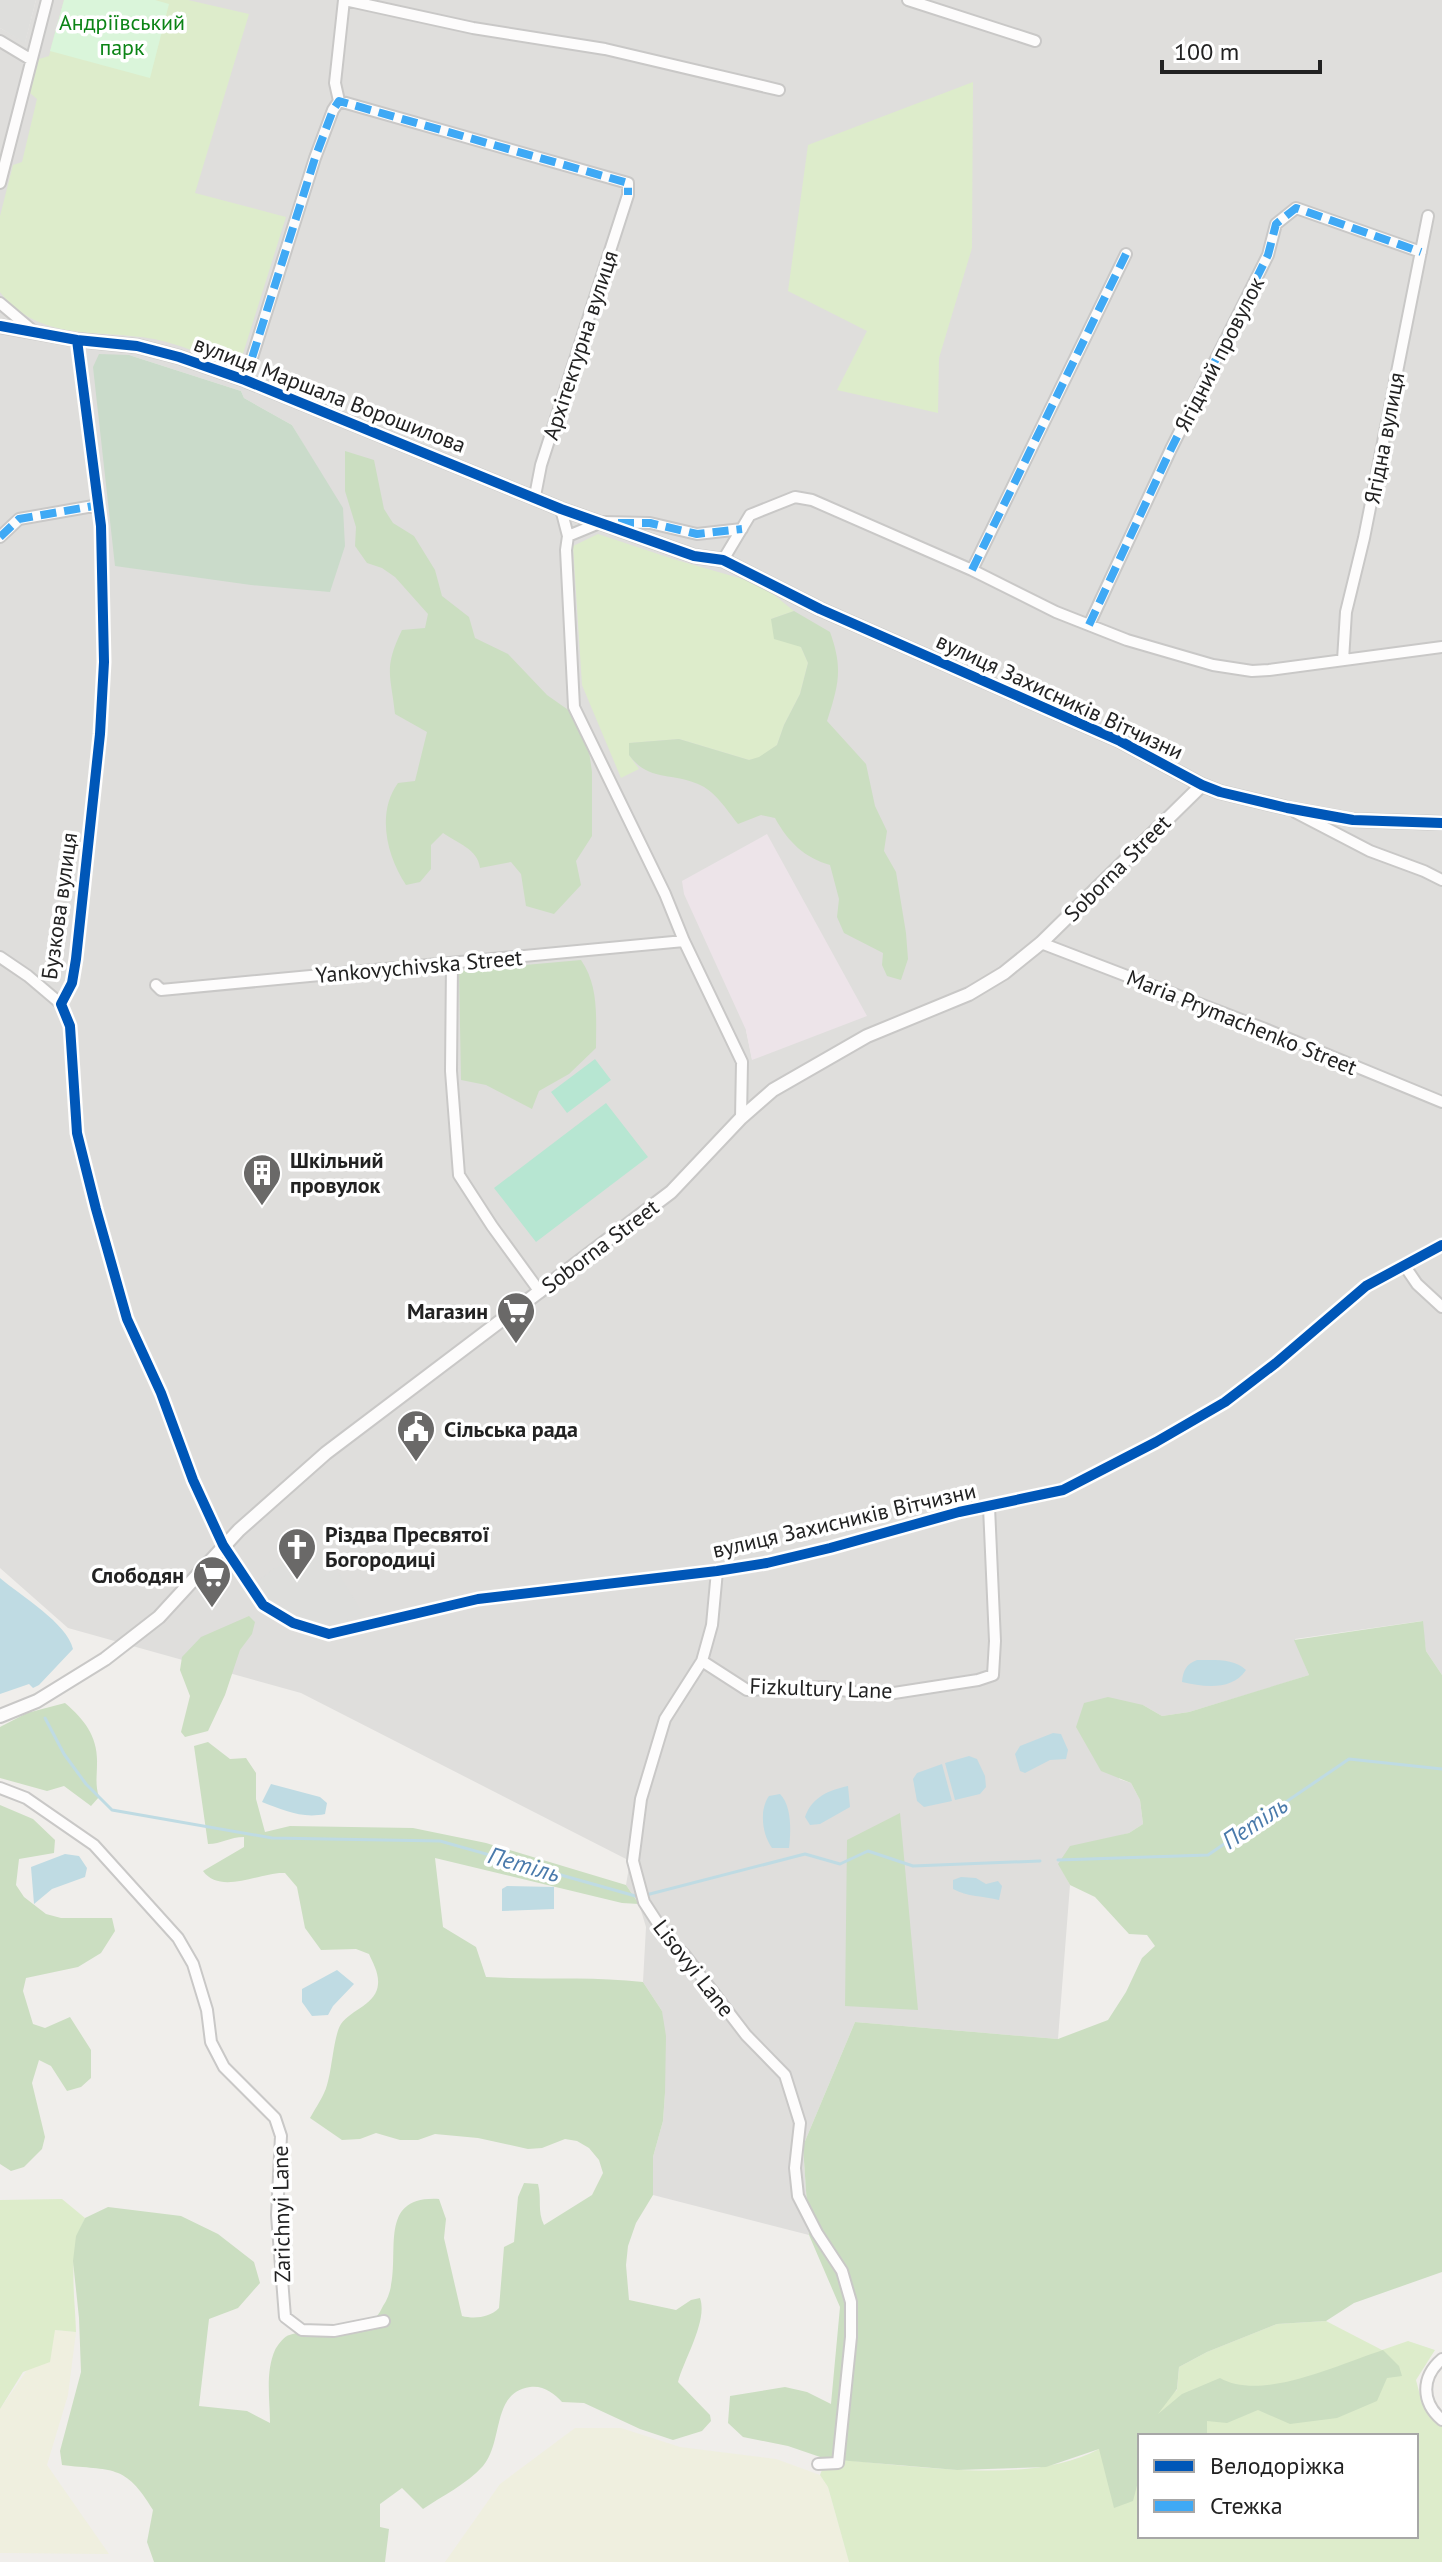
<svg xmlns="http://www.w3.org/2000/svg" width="1442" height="2562" viewBox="0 0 1442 2562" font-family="'PT Sans',sans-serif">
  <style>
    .residential { fill: #dfdedc; fill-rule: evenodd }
    .industrial { fill: #ede4e9 }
    .religious { fill: #dededc }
    .farmland { fill: #efefdf }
    .grass { fill: #ddeccb; fill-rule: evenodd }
    .forest { fill: #cbdec1 }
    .cemetery { fill: #cadbca }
    .park { fill: #daf5da }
    .pitch { fill: #b7e6d2 }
    .water { fill: #bfdbe3 }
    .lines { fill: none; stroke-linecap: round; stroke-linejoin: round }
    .stream { stroke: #bfdbe3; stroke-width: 3 }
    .minor-casing { stroke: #c9c8c7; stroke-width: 14 }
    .tertiary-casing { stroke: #c9c8c7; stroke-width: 16 }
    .minor { stroke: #fdfcfc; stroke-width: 10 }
    .tertiary { stroke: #fdfcfc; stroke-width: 12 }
    .quiet { stroke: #3fa9f5; stroke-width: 8; stroke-dasharray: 16 8; stroke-linecap: butt }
    .cycleway-casing { stroke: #fff; stroke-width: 15 }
    .cycleway { stroke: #0057b8; stroke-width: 10 }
    .labels { text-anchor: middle; stroke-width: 7; stroke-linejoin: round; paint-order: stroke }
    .park-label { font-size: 22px; fill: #0c8416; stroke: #fff }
    .street-label { font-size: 22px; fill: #222; stroke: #fff }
    .poi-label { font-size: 22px; font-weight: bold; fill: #222; stroke: #fff; text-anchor: start }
    .water-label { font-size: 24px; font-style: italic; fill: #4a7aab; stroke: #fff }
  </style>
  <rect width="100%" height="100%" fill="#f0eeeb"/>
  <path class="residential" d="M36,0h1406v1675l-16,-24 -4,-30 -127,18 14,36 -47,15 -73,22 -27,4 -19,-11 -24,74 12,4 9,17 3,24 -14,9 -25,7 -45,24 11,21 -12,154 -203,-17 -52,124 6,89 -156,-40v-38l10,-36 2,-28 -3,-82 -19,-29 3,-55 -7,-23 -13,-19 4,-24 -329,-168 -233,-65 -68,-60v-1540l25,14zM129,355l112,36 3,7 48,27 25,42zM866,1015l-114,44 -6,-29z"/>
  <path class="industrial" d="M767,834l100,182 -115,44 -6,-30 -62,-136 -2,-13z"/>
  <path class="religious" d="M0,0h36l-11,43 -25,-15z
    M309,1548l19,7 36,61 -33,8 -24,-1 -14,-5 -21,-13 -18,-21 18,-14z"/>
  <path class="farmland" d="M55,2330l21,2 -8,63 -21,70 62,89 -109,-1v-144z
    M575,2428h46l59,19 96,12 44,16 8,12 21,75h-404l55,-78z"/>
  <path class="grass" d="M64,0h124l61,14 -54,179 91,24 -45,143 -11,5c-25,-9 -50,-21 -76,-26 -55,-10 -116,3 -154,-47v-76l13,-51 9,-3 15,-63 -7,-6 9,-34 10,-3z
    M973,82l-1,166 -33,110 -1,55 -101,-23 30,-59 -79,-40 20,-146z
    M598,534l75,25 87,25 34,27 -23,8 30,28 7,16 -8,31 -16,31 -7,20 -18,13 -10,2 -70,-21 -49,4 -1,12 10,14 -18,9 -39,-93 -9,-139z
    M62,2199l23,19c-18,36 -10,76 -9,114l-21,-2 -5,32 -27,10 -23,37v-209z
    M1326,2321l56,29 26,-9 27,9 -19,30 6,23 20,20v139h-593l-21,-75 -8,-12 6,-16c80,4 201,29 273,-10 24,-13 56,-42 78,-59l2,-23 28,-15 70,-28zM1140,2436h276v100h-276z"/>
  <path class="forest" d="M345,451l29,9 10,49 9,14 21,13 21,34 7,26 27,21 6,21 33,16 39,41 27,19 15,37 3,21v64l-16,25 5,24 -27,29 -28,-8 -5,-32 -10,-12 -31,6c-2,-19 -23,-25 -37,-35l-12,12v24l-11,13 -14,3c-19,-28 -30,-72 -8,-102l17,-2 12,-49 -32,-18c-4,-39 -12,-45 7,-84l23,-2 3,-14 -33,-37 -13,-9 -15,-5 -12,-17 1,-19 -11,-36z
    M794,611l36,21c13,36 9,52 -3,89l39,43 9,42 12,25 -3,20 12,21 10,61 2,26 -7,21 -14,-4 -5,-11 1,-12 -39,-20 -7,-16 2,-18 -9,-34c-25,-7 -42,-23 -55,-47l-14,-3 -23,9c-12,-15 -23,-33 -40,-40 -28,-12 -49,-2 -69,-29v-12l50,-4 70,21 10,-3 18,-12 7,-20 16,-31 8,-31 -7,-16 -27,-8 -3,-20z
    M581,960c18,26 15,57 15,88l-27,26 -30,17 -7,18 -46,-24 -25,-5 -2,-109z
    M249,1616l6,6 -3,12 -12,16 -15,45 -17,36 -23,6 -4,-5 9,-36 -10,-26 2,-13 19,-20z
    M1423,1621l3,30 16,24v597l-88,31 -28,18 -49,3 -70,28 -28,15 -2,22 -19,25 24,-20 38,-16c42,24 119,-14 163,-28l16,16 3,10 -15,2 -10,23 -40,17 -47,6 -32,-14 -31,13 -20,-2v15h-67v38l-7,27 -19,7 -15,-59 -53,18 -89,3 -131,-11 -38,-13 -45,-9 -15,-14 2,-27 55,-9 22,5 24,12 9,-97 -31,-72 -6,-89 52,-124 203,17 50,-19 18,-28 16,-34 13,-12 -8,-11 -18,-1 -34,-37 -25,-12 -12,-21 12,-18 59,-13 14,-9 -3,-24 -9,-17 -30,-12 -25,-44 8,-24 24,-6 35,8 19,11 27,-4 120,-37 -15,-35z
    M65,1703c20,17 33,34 32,61 0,12 -2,21 2,33l-8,9 -27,-20 -17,5 -47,-13v-51l27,-14z
    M208,1742l22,17 16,-1 10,15v26l9,33 25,-6 123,2 73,15 140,42 13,19 -17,-1 -187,-45 8,69 33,20 10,30c52,3 105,-1 157,5l19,29 4,25 -1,57 -2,28 -10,36v38l-17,28 -8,23 -2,19 3,35 47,10 15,-10 9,-2c8,23 -16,61 -22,84l32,33 1,6 -9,10 -29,9 -33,-11 -56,-26 -22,-1c-8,-9 -19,-17 -32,-15 -39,6 -26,54 -47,79 -16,18 -41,30 -60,43l-21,-21 -22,16v23l9,2 -4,33h-231l-7,-20 6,-32c-28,-47 -41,-39 -91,-45l-2,-14 21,-79 -2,-54 -6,-57 3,-25 9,-18 23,-11 73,9 37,18 36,28 6,21 -22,25 -29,11 -10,87 48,5 23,12c0,-24 -5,-50 5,-73 2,-4 8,-12 12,-14 3,-2 41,-11 47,-11 13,-2 31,0 42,-8 3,-3 5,-7 7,-11 26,-37 -15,-111 56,-107l7,20 -2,19 18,78c12,3 27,2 37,-8l5,-61 10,-5 4,-45 6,-14 14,1c4,15 -1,27 6,41l48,-30 11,-22 -4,-13 -10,-12 -12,-7 -12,-2 -23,9 -14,1 -50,-11 -43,-4 -17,6h-18l-24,-7 -16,6 -18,1 -32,-22c6,-11 14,-22 17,-33 5,-15 7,-51 14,-61 11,-15 36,-20 37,-40 1,-11 -5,-21 -9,-30l-13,-5 -35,1 -16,-22 -8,-41 -12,-14c-23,-2 -64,23 -82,-2l41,-24v-10c-14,0 -23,7 -36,7l-14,-98z
    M0,1805l33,14 22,21 -1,13 -35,6 -3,26 8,12 22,17 15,4h51l3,13 -14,22 -23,14 -52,11 -3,13 10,33 12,4 25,-11 21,33v28l-10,9 -14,4 -16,-25 -12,-6 -7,23 13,54 -3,12 -18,18 -13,4 -11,-7z
    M900,1813l18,197 -73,-4 2,-166z"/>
  <path class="cemetery" d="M99,354l30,1 112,36 3,7 48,27 51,83 2,38 -15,46 -79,-7 -136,-19 -22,-199z"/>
  <path class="park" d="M64,0h91l14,4 -19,74 -100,-27z"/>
  <path class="pitch" d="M595,1059l16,21 -44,33 -16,-21z
    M606,1103l42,54 -112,85 -42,-54z"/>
  <path class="water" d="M0,1578c21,18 67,45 73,71l-34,36 -6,3 -4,-4 -29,10z
    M1197,1660c17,0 37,-2 49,10 -14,21 -42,17 -64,12 1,-11 4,-18 15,-22z
    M1053,1733l8,1 7,16 -2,9 -16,1 -25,13 -5,-2 -5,-17 5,-8z
    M969,1756l8,3 8,17 1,11 -6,7 -25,6 -10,-37z
    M942,1764l10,37 -28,6 -7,-6 -4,-22 4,-6z
    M271,1784l49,13 7,6 -2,11c-23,5 -42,-4 -63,-12z
    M848,1786l2,21 -30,17 -10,1 -5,-8c7,-20 24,-27 43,-31z
    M780,1794c12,12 11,38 9,54h-17c-10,-14 -13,-38 -3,-52z
    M65,1854l14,2 8,12 -2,9 -33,12 -18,15 -3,-37z
    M961,1877l15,1 10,6 12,-3 4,5 -3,14c-15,-4 -32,-3 -46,-11v-9z
    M507,1886l47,1v22l-52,2v-22z
    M337,1970l17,14 -21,22 -5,9 -16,1 -10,-14v-13z"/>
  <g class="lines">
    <path class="stream" d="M45,1718l19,36 22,30 26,26 160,28 168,3 199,56
      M1058,1860l150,-5 141,-96 93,10
      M646,1895l159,-41 35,10 28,-13 45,15 127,-5"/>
    <defs>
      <path id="minor" d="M345,0l128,28 132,21 174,41
        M908,0l127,41
        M0,41l30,18
        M339,101l-4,-18 9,-83
        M0,183l47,-183
        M0,303l32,27
        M77,340l24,186 3,136 -4,72 -24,225 -4,24 -11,21 9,22 7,107 19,76 31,110 34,74 32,87 30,65 40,60 30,18 36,11 149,-35 239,-28 50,-8 63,-15 129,-36 104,-22 93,-48 69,-40 51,-39 90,-77 76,-41
        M245,380l70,-222 18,-48 6,-9 289,82v12l-87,270 -6,31
        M561,509l7,27 -2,14 8,157 91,187 19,47 58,121 -1,56
        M568,536l34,-14 48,1 47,11 45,-5
        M0,537l19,-18 80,-14
        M723,560l27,-45 45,-18 17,3 160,70 84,42 71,28 86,25 39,6 17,-1 173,-23
        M972,570l154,-316
        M1089,625l82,-176 97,-194 8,-31 20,-16 125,44
        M1343,660l3,-48 18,-74 64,-322
        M1295,812l75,39 54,20 18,9
        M1041,943l224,86 177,73
        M0,957l28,19 33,28
        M452,963l-1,108 8,104 33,51 48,66
        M156,985l5,5 523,-49
        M1404,1265l13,19 25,23
        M717,1571l-5,54 -10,36 -37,58 -24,80 -8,62 11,41 26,40 14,12 62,81 39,40 15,48 -5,45 3,28 19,37 25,38 9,31v35l-13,126 -20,1
        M702,1661l45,29 77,-3 36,6h34l84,-13 15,-5 2,-34 -6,-134
        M0,1788l26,10 68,47 84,93 15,26 14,46 4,32 13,25 51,51 6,18 -4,79 8,102 17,13 32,1 50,-10
        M1442,2359c-21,18 -21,43 0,61"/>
      <path id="tertiary" d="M0,326l77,14 60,6 42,11 66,23 316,129 133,47 29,4 97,49 300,132 82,44 18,7 67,16 66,12 89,3
        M0,1716l37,-15 68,-42 54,-42 80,-87 87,-77 345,-261 70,-74 32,-28 94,-54 102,-42 35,-21 37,-30 161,-158"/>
    </defs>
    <use href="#minor" class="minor-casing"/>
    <use href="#tertiary" class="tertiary-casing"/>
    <use href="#minor" class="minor"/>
    <use href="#tertiary" class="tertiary"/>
    <path class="quiet" d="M245,380l70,-222 18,-48 6,-9 289,82v12
      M618,523h32l47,11 45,-5
      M0,537l19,-18 80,-14
      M972,570l154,-316
      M1089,625l82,-176 97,-194 8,-31 20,-16 125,44"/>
    <defs>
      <path id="cycleway" d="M0,326l77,14 60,6 42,11 66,23 316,129 133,47 29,4 97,49 300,132 82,44 18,7 67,16 66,12 89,3
        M77,340l24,186 3,136 -4,72 -24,225 -4,24 -11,21 9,22 7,107 19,76 31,110 34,74 32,87 30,65 40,60 30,18 36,11 149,-35 239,-28 50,-8 63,-15 129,-36 104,-22 93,-48 69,-40 51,-39 90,-77 76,-41"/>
    </defs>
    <use href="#cycleway" class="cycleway-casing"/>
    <use href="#cycleway" class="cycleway"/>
  </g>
  <defs>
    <symbol id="building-pin" viewBox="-11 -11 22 30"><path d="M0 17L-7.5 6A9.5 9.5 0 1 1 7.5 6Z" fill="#6a6968" stroke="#fff"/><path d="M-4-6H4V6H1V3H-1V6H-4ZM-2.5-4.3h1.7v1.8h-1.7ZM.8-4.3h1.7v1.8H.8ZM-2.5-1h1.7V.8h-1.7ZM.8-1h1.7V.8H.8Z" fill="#fff"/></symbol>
    <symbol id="supermarket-pin" viewBox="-11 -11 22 30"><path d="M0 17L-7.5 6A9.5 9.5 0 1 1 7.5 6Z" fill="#6a6968" stroke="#fff"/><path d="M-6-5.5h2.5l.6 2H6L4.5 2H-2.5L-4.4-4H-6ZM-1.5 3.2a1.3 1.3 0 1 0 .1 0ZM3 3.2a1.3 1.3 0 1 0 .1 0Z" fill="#fff"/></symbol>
    <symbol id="civic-pin" viewBox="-11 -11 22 30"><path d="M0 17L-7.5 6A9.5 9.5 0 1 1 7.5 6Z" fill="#6a6968" stroke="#fff"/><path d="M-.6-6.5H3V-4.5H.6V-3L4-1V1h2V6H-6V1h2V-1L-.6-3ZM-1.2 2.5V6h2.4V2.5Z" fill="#fff"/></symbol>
    <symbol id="church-pin" viewBox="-11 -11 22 30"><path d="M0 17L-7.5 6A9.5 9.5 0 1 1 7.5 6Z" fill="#6a6968" stroke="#fff"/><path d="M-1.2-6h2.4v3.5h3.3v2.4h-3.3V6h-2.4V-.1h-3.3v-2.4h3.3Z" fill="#fff"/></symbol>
  </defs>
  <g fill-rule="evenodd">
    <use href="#building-pin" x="240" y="1151" width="44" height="60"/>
    <use href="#supermarket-pin" x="494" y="1289" width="44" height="60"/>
    <use href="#civic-pin" x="394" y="1407" width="44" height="60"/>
    <use href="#church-pin" x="275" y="1525" width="44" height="60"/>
    <use href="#supermarket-pin" x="190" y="1553" width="44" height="60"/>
  </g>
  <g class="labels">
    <g class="park-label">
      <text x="122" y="30">Андріївський<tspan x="122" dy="25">парк</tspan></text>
    </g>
    <g class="street-label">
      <text transform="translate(580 345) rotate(-72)" y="8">Архітектурна вулиця</text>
      <text transform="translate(1219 354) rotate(-63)" y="8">Ягідний провулок</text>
      <text transform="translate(330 394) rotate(21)" y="8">вулиця Маршала Ворошилова</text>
      <text transform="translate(1384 438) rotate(-79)" y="8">Ягідна вулиця</text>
      <text transform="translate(1060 696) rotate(25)" y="8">вулиця Захисників Вітчизни</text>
      <text transform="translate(1117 868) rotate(-45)" y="8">Soborna Street</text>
      <text transform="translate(59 906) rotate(-82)" y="8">Бузкова вулиця</text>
      <text transform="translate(419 966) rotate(-5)" y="8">Yankovychivska Street</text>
      <text transform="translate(1242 1022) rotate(22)" y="8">Maria Prymachenko Street</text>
      <text transform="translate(600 1246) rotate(-37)" y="8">Soborna Street</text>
      <text transform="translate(844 1520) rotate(-13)" y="8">вулиця Захисників Вітчизни</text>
      <text transform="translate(821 1688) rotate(2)" y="8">Fizkultury Lane</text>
      <text transform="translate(694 1968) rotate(52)" y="8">Lisovyi Lane</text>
      <text transform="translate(281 2214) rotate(-91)" y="8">Zarichnyi Lane</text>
    </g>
    <g class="poi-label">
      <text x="290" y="1168">Шкільний<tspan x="290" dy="25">провулок</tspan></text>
      <text x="488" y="1319" text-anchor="end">Магазин</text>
      <text x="444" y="1437">Cільська рада</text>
      <text x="325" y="1542">Різдва Пресвятої<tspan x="325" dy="25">Богородиці</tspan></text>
      <text x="184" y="1583" text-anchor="end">Слободян</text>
    </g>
    <g class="water-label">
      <text transform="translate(1255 1823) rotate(-34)" y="8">Петіль</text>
      <text transform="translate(524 1865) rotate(16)" y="8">Петіль</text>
    </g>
  </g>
  <rect x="1138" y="2434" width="280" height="104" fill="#ffffff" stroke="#a7a7a7" stroke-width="2"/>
  <rect x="1154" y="2460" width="40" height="12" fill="#0057b8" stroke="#a7a7a7" stroke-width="2"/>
  <text x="1210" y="2474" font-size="24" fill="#222222">Велодоріжка</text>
  <rect x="1154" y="2500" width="40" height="12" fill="#3fa9f5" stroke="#a7a7a7" stroke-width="2"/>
  <text x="1210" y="2514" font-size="24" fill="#222222">Стежка</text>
  <path d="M1162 60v12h158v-12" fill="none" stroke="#222222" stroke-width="4"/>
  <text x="1174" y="60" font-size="24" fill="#222222" stroke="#ffffff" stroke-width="6" paint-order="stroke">100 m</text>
</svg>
